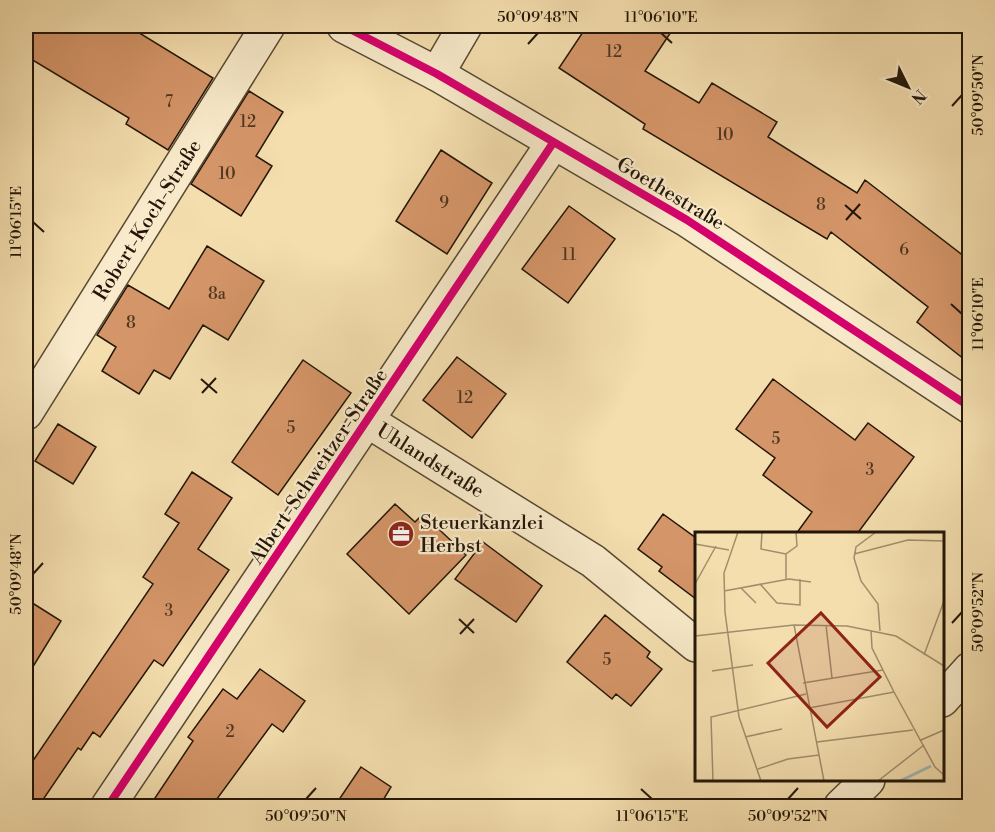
<svg xmlns="http://www.w3.org/2000/svg" width="995" height="832" viewBox="0 0 995 832" font-family="'Libre Bodoni',serif">
  <style>
    .building { fill: #d49568; stroke: #231609; stroke-width: 1.5 }
    .lines { fill: none; stroke-linecap: round; stroke-linejoin: round }
    .minor-casing { stroke: #574832; stroke-width: 36 }
    .tertiary-casing { stroke: #574832; stroke-width: 36 }
    .minor { stroke: #f8eaca; stroke-width: 33 }
    .tertiary { stroke: #f8eaca; stroke-width: 33 }
    .cycleway-casing { stroke: #f8eaca; stroke-width: 11 }
    .cycleway { stroke: #d6006c; stroke-width: 8 }
    .ticks { fill: none; stroke: #231609; stroke-width: 2 }
    .labels { text-anchor: middle; stroke-width: 4.5; stroke-linejoin: round; paint-order: stroke }
    .number-label { font-size: 16px; fill: #4f3621 }
    .street-label { font-size: 20px; fill: #231609; stroke: #f8eaca }
    .poi-label { font-size: 20px; fill: #231609; stroke: #f8eaca; text-anchor: start }
    .inset-river { fill: none; stroke: #9fbab5; stroke-width: 3 }
    .inset-road { fill: none; stroke: #a08e6c; stroke-width: 1.5 }
    .view { fill: #8f2418; fill-opacity: 0.15; stroke: #8f2418; stroke-width: 3 }
    .inset-edge { fill: none; stroke: #231609; stroke-width: 3 }
    .neatline { fill: none; stroke: #231609; stroke-width: 2 }
    .ticks-label { font-size: 15px; text-anchor: middle; fill: #231609 }
  </style>
  <rect width="100%" height="100%" fill="#f4deae"/>
  <filter id="stains"><feTurbulence type="fractalNoise" baseFrequency=".00333" numOctaves="4"/><feColorMatrix values="0 0 0 0 .2 0 0 0 0 .09 0 0 0 0 .02 0 0 0 .5 -.17"/></filter>
  <radialGradient id="worn" r=".72"><stop offset=".6" stop-color="#630" stop-opacity="0"/><stop offset="1" stop-color="#630" stop-opacity=".3"/></radialGradient>
  <path class="building" d="M26,26h102l85,52 -45,72 -42,-26 3,-6 -103,-62z
    M587,26h88l-30,45 54,32 13,-20 65,39 -9,15 89,56 8,-13 104,80v103l-52,-41 11,-15 -97,-75 -4,7 -184,-110 2,-5 -86,-56z
    M249,91l34,21 -27,44 16,10 -31,50 -50,-32z
    M441,150l51,33 -45,71 -51,-33z
    M569,206l46,33 -47,64 -46,-34z
    M207,246l57,35 -36,59 -25,-15 -33,54 -16,-9 -15,24 -37,-23 14,-24 -19,-12 31,-50 41,24z
    M457,357l49,37 -34,44 -49,-38z
    M303,360l48,33 -73,102 -46,-33z
    M773,379l82,61 13,-17 46,34 -57,77h-61l16,-22 -49,-37 12,-17 -39,-29z
    M58,424l38,23 -23,37 -38,-23z
    M192,472l40,26 -34,51 31,21 -66,96 -9,-6 -54,77 -7,-5 -12,18 -3,-2 -40,59h-12v-36l127,-187 -10,-7 36,-54 -14,-9z
    M395,504l20,18 8,-8 43,41 -57,59 -62,-60z
    M663,514l33,24v61l-37,-28 3,-4 -24,-18z
    M483,542l59,44 -26,36 -61,-43z
    M26,599l35,22 -35,57z
    M605,615l45,37 -3,5 15,12 -31,37 -15,-12 -4,5 -45,-37z
    M260,669l45,32 -22,31 -11,-8 -61,83h-62l44,-66 -5,-4 35,-48 14,10z
    M361,767l30,20 -12,20h-45z"/>
  <g class="lines">
    <defs>
      <g id="minor">
        <path d="M344,26l93,48 250,146 283,187"/>
        <path d="M437,74l28,-48"/>
        <path id="s1" d="M26,413l242,-387"/>
        <path id="s2" d="M368,421l225,140 103,84"/>
        <path d="M108,806l445,-663"/>
      </g>
      <path id="tertiary" d="M942,700l28,-31
        M841,806l27,-26"/>
    </defs>
    <use href="#minor" class="minor-casing"/>
    <use href="#tertiary" class="tertiary-casing"/>
    <use href="#minor" class="minor"/>
    <use href="#tertiary" class="tertiary"/>
    <defs>
      <path id="cycleway" d="M344,26l93,48 250,146 283,187
        M108,806l445,-663"/>
    </defs>
    <use href="#cycleway" class="cycleway-casing"/>
    <use href="#cycleway" class="cycleway"/>
  </g>
  <path class="ticks" d="M661,33l11,10M528,44l10,-11M952,106l10,-11M845,205l16,14M846,220l14,-16M33,222l11,10M951,304l11,10M201,379l16,14M202,393l14,-15M33,574l10,-11M459,619l15,14M952,623l10,-11M460,634l14,-15M641,789l11,10M306,799l10,-11M788,799l10,-11"/>
  <defs>
    <symbol id="office-disc" viewBox="-11 -11 22 22"><circle r="9.5" fill="#8f2418" stroke="#f8eaca"/><path d="M-6-3h4V-5.5h4V-3h4V5H-6ZM-1-4.5V-3h2v-1.5ZM-6 0V1H6V0Z" fill="#fff"/></symbol>
  </defs>
  <g fill-rule="evenodd">
    <use href="#office-disc" x="386" y="519" width="30" height="30"/>
  </g>
  <g class="labels">
    <g class="number-label">
      <text x="614" y="57">12</text>
      <text x="169" y="107">7</text>
      <text x="248" y="127">12</text>
      <text x="725" y="140">10</text>
      <text x="227" y="179">10</text>
      <text x="444" y="208">9</text>
      <text x="821" y="210">8</text>
      <text x="904" y="255">6</text>
      <text x="569" y="260">11</text>
      <text x="217" y="299">8a</text>
      <text x="131" y="328">8</text>
      <text x="465" y="403">12</text>
      <text x="291" y="433">5</text>
      <text x="776" y="444">5</text>
      <text x="870" y="475">3</text>
      <text x="169" y="616">3</text>
      <text x="607" y="665">5</text>
      <text x="230" y="737">2</text>
    </g>
    <g class="street-label">
      <text transform="translate(671 193) rotate(31)" y="7">Goethestraße</text>
      <text dy="7" stroke="none"><textPath href="#s1" startOffset="228">Robert-Koch-Straße</textPath></text>
      <text dy="7" stroke="none"><textPath href="#s2" startOffset="74">Uhlandstraße</textPath></text>
      <text transform="translate(318 466) rotate(-56)" y="7">Albert-Schweitzer-Straße</text>
    </g>
    <g class="poi-label">
      <text x="420" y="529">Steuerkanzlei<tspan x="420" dy="23">Herbst</tspan></text>
    </g>
  </g>
  <g transform="translate(695 532)">
    <rect width="249" height="249" fill="#f4deae"/>
    <path class="inset-river" d="M205,249l31,-15"/>
    <path class="inset-road" d="M43,0l-14,41 1,39 14,105 22,64M67,0l-1,17 25,5M181,0l-20,15 -2,11 7,23 17,23 2,27M0,12l34,6M159,22l54,-14 36,1M91,47v-25l11,-8 -1,-14M0,52l21,-38M65,52l17,19 23,2v-26M46,56l15,15M29,59l65,-12 22,3M99,93l30,156M131,93l6,53M176,98l1,18 22,44 41,75 9,8M0,104l99,-11 53,1 49,10 48,30M229,123l20,-54M17,139l41,-6M108,151l80,-13M114,176l85,-16M50,205l37,-8M226,208l23,-10M122,210l96,-12M63,237l30,-10 31,-4M18,249l-2,-64 95,-23M183,249l46,-36"/>
    <path class="view" d="M126,81l59,64 -53,50 -59,-64z"/>
    <rect width="249" height="249" class="inset-edge"/>
  </g>
  <rect width="995" height="832" fill="none" stroke="#f4deae" stroke-width="66"/>
  <g transform="translate(908 87) rotate(133)" stroke="#f8eaca" stroke-width="4.5" paint-order="stroke">
  <path d="M0-4.5L10 22L0 15L-10 22Z" fill="#231609"/>
  <text y="-9" font-size="16" font-weight="bold" text-anchor="middle" fill="#231609">N</text>
  </g>
  <rect x="33" y="33" width="929" height="766" class="neatline"/>
  <g class="ticks-label">
    <text x="538" y="22">50°09'48"N</text>
    <text x="661" y="22">11°06'10"E</text>
    <text transform="translate(978 95) rotate(-90)" y="5">50°09'50"N</text>
    <text transform="translate(16 222) rotate(-90)" y="5">11°06'15"E</text>
    <text transform="translate(978 314) rotate(-90)" y="5">11°06'10"E</text>
    <text transform="translate(16 574) rotate(-90)" y="5">50°09'48"N</text>
    <text transform="translate(978 612) rotate(-90)" y="5">50°09'52"N</text>
    <text x="306" y="821">50°09'50"N</text>
    <text x="652" y="821">11°06'15"E</text>
    <text x="788" y="821">50°09'52"N</text>
  </g>
  <rect width="100%" height="100%" filter="url(#stains)"/>
  <rect width="100%" height="100%" fill="url(#worn)"/>
</svg>
